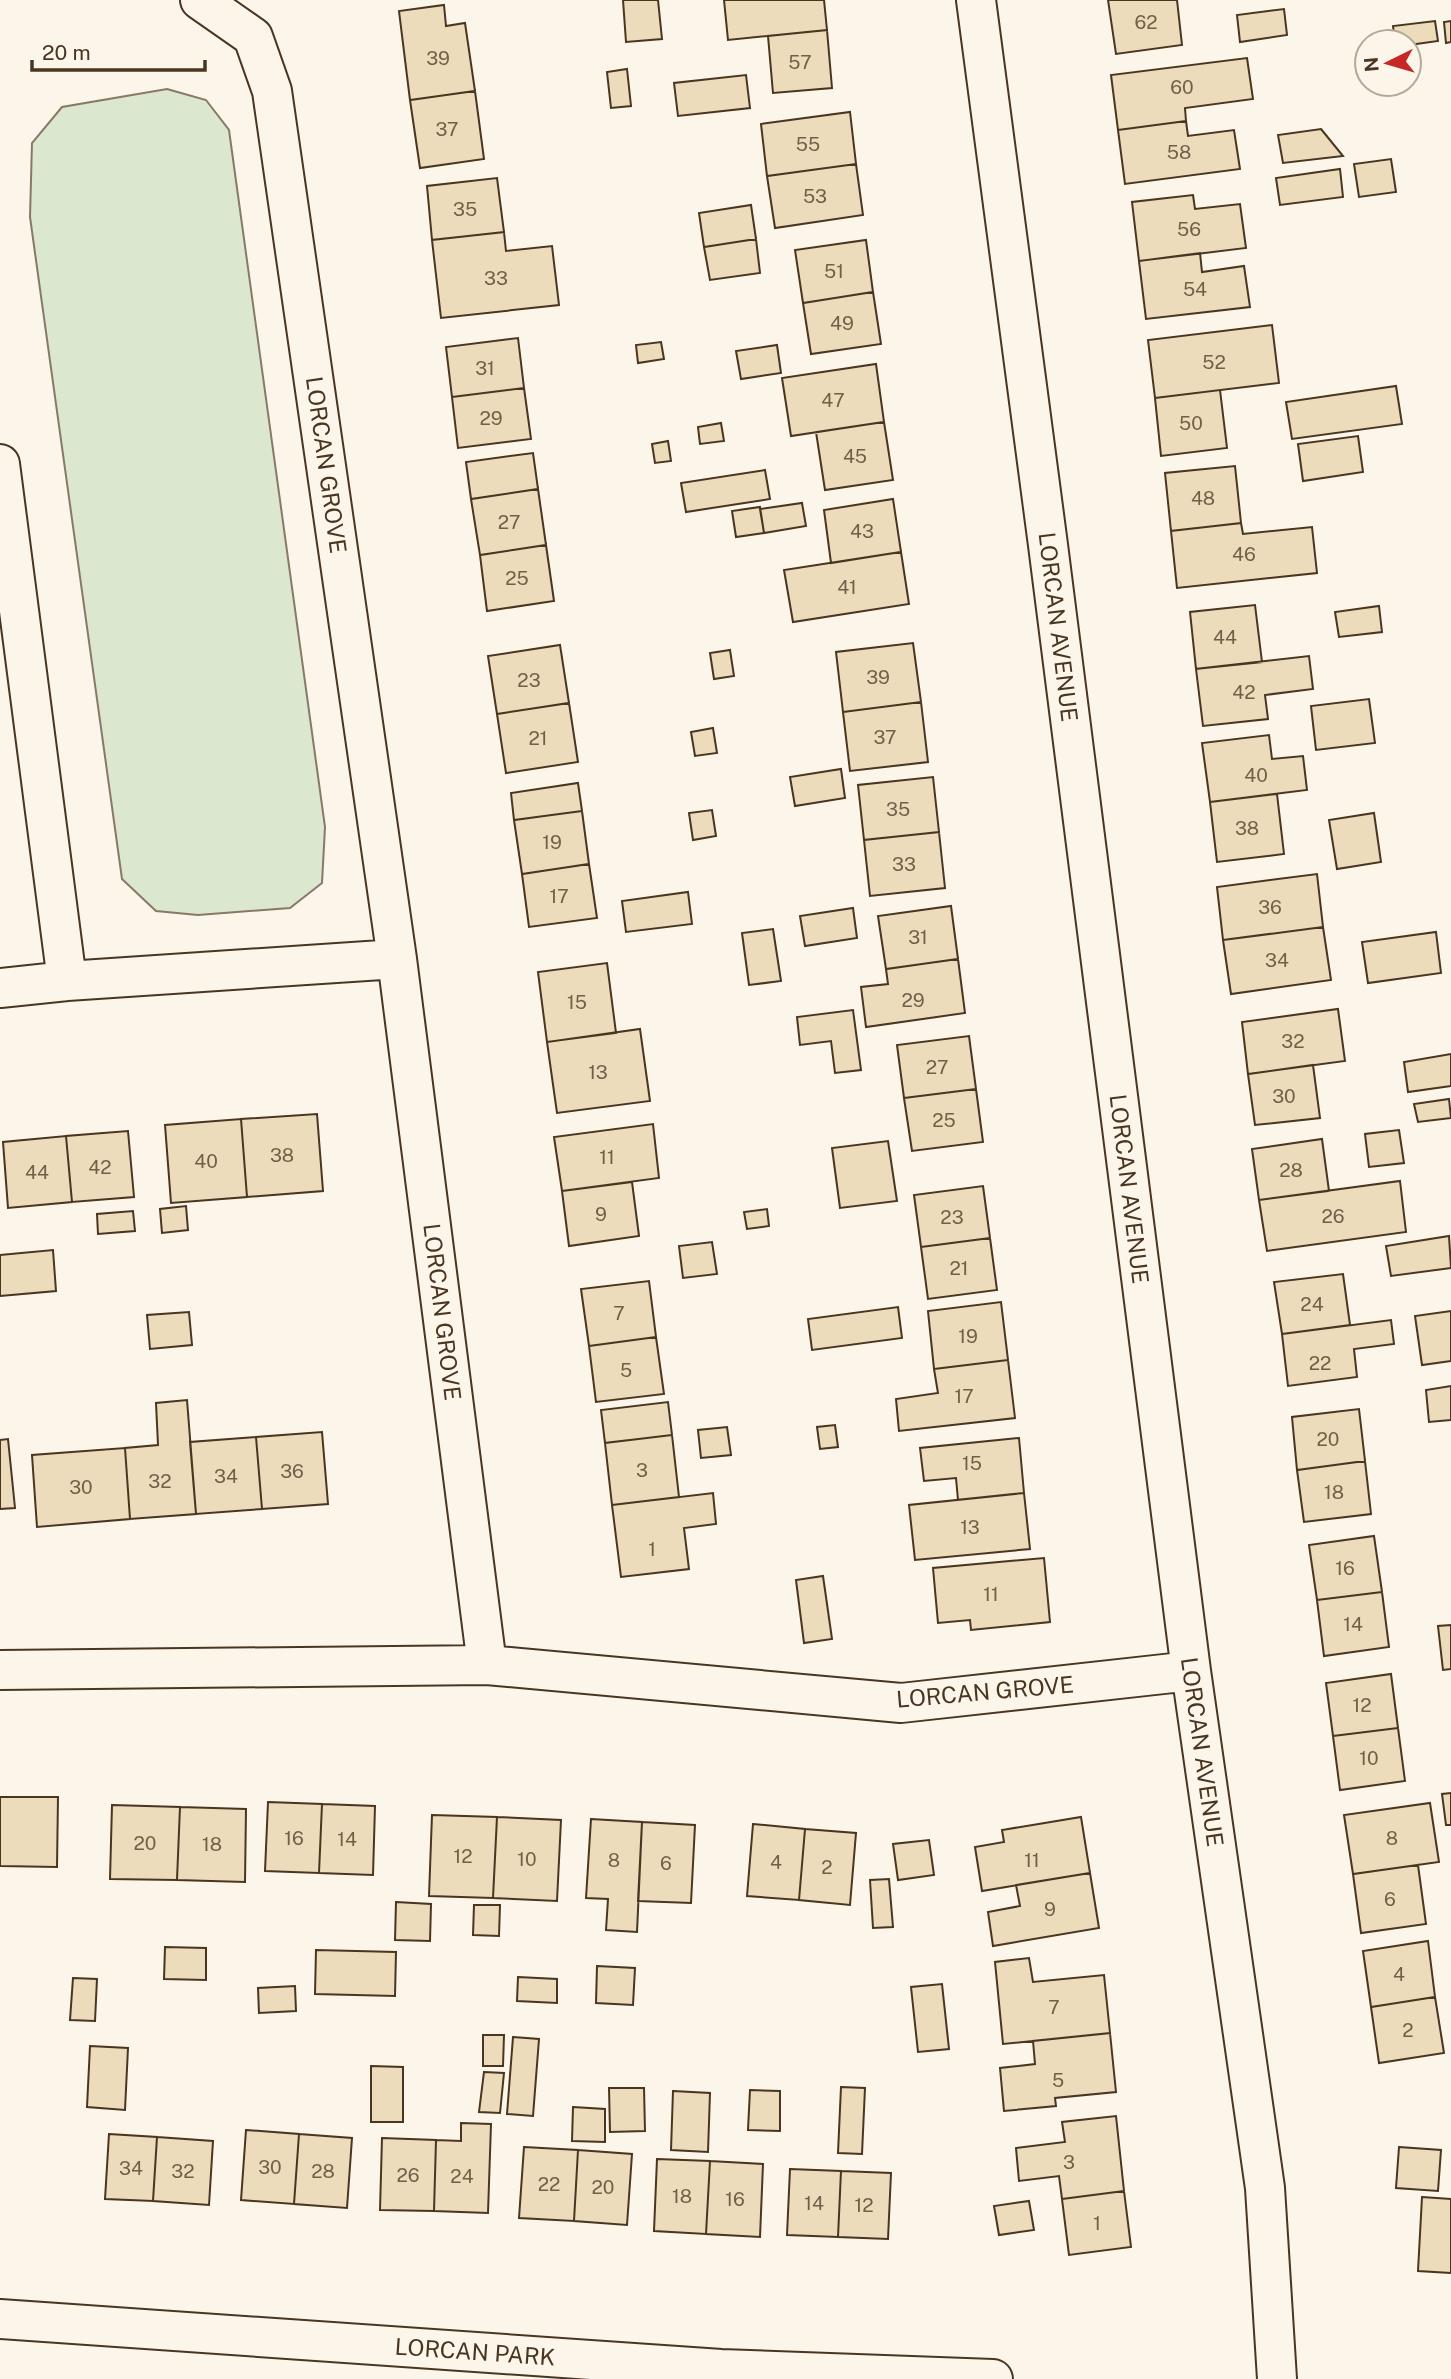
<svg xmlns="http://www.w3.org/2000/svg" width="1451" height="2379" viewBox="0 0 1451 2379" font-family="'Public Sans',sans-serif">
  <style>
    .green { fill: #dce7d0; stroke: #887966; stroke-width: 2 }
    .building { fill: #ecdcbc; stroke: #4a3520; stroke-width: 2 }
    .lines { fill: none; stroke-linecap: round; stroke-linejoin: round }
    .street-casing { stroke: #4a3520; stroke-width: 42 }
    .street { stroke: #fbf6e9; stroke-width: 38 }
    .labels { text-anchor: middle; stroke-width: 5; stroke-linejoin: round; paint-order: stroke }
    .number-label { font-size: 19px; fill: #725f47 }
    .street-label { font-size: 23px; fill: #4a3520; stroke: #fbf6e9 }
  </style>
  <rect width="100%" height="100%" fill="#fbf6e9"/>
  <path class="green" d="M167,89l39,11 23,30 96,697 -3,56 -32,25 -92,7 -42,-4 -34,-32 -92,-662 2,-74 30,-36z"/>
  <path class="building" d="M623,0h35l4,39 -36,3z
    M724,0h100l3,30 -99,10z
    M1108,0h69l5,45 -66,9z
    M444,5l2,21 19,-3 10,68 -65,9 -11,-89z
    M1284,9l3,26 -47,7 -3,-27z
    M1435,21l3,20 -29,4v-3h-14l-2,-16z
    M1451,21v21l-5,1 -2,-21z
    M827,30l5,58 -59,5 -5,-57z
    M1247,58l6,41 -68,9 1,13 -68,9 -7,-55z
    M627,69l4,37 -20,2 -4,-36z
    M746,75l4,33 -72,8 -4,-33z
    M475,91l9,68 -64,9 -10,-68z
    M850,112l6,52 -89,12 -6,-52z
    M1186,121l2,15 46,-6 6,39 -115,15 -7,-54z
    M1321,129l22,27 -60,7 -5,-28z
    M1391,159l5,33 -37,5 -5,-33z
    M856,164l7,51 -88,13 -8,-52z
    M1340,169l3,28 -63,8 -4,-27z
    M497,178l7,54 -72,8 -5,-54z
    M1193,195l2,14 45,-5 6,44 -107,13 -7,-59z
    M751,205l5,34 -52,8 -5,-34z
    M504,232l2,19 46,-5 7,59 -118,13 -9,-78z
    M756,239l4,34 -50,7 -6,-33z
    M866,240l7,52 -70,11 -8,-53z
    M1200,253l2,19 42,-6 6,41 -104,12 -7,-58z
    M873,292l8,52 -70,10 -8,-51z
    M1272,325l7,58 -124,15 -7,-58z
    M518,338l6,50 -72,9 -6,-50z
    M661,342l3,17 -26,4 -2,-18z
    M777,345l4,28 -40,6 -5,-28z
    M876,364l8,58 -93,14 -9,-58z
    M1396,386l6,38 -110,15 -6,-37z
    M524,388l7,51 -73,9 -6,-51z
    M1220,390l7,58 -66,8 -6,-58z
    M884,422l9,58 -68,10 -9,-58z
    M721,423l3,18 -24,3 -2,-17z
    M1358,436l5,36 -60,9 -5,-37z
    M668,441l3,20 -16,2 -3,-19z
    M533,453l5,36 -67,10 -5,-37z
    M1235,466l6,57 -70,8 -6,-58z
    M765,470l5,29 -84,13 -5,-29z
    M538,489l8,56 -66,10 -9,-56z
    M893,499l8,53 -70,11 -7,-53z
    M802,503l4,23 -42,7 -4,-24z
    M760,507l4,26 -28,4 -4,-26z
    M1241,523l2,11 69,-7 5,46 -140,15 -6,-57z
    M546,545l8,56 -67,10 -7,-56z
    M901,552l8,52 -116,18 -9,-52z
    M1255,605l7,57 -66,7 -6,-57z
    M1379,606l3,26 -43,5 -4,-25z
    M913,643l8,59 -78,10 -7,-60z
    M560,645l9,58 -72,11 -9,-58z
    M730,650l4,26 -20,3 -4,-26z
    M1309,656l4,33 -48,6 3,24 -65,7 -7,-57z
    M1369,699l6,44 -59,7 -5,-44z
    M921,702l7,60 -78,9 -7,-59z
    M569,703l9,59 -72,11 -9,-59z
    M713,728l4,25 -22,3 -4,-24z
    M1269,735l3,24 31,-3 4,34 -97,12 -8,-59z
    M841,769l4,29 -50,8 -5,-29z
    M933,777l6,55 -75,8 -6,-55z
    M578,783l4,28 -68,9 -3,-27z
    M1277,794l7,60 -67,8 -7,-60z
    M712,810l4,26 -23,4 -4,-27z
    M582,811l7,53 -67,10 -8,-54z
    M1374,813l7,49 -44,7 -8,-49z
    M939,832l6,56 -75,8 -6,-56z
    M589,864l8,54 -68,9 -7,-53z
    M1317,874l6,53 -100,13 -6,-53z
    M688,892l4,32 -66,8 -4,-31z
    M951,906l7,53 -72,10 -8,-53z
    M853,908l4,30 -52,8 -5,-30z
    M1323,927l8,53 -100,14 -8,-54z
    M773,929l8,52 -32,4 -7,-52z
    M1436,932l5,41 -73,10 -6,-41z
    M958,959l7,54 -99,14 -5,-40 27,-3 -2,-15z
    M607,963l9,70 -69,9 -9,-70z
    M1338,1009l7,52 -97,13 -6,-52z
    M853,1010l8,60 -26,3 -4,-32 -31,4 -3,-28z
    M640,1029l10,72 -93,12 -10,-71z
    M969,1036l7,53 -72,9 -7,-53z
    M1451,1054v32l-43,6 -4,-30z
    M1313,1065l7,53 -65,7 -7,-51z
    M976,1089l7,53 -71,9 -8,-53z
    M1449,1099l2,19 -33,4 -4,-18z
    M317,1114l6,77 -76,6 -6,-78z
    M241,1119l6,78 -76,6 -6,-78z
    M653,1124l6,54 -97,13 -8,-54z
    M1399,1130l5,33 -35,4 -4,-33z
    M128,1131l6,66 -62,5 -6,-66z
    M66,1136l6,66 -64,6 -5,-66z
    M1322,1139l7,52 -70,9 -7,-51z
    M888,1141l9,60 -57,7 -8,-60z
    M1400,1181l6,51 -139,19 -8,-51z
    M632,1182l7,54 -70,10 -7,-55z
    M983,1186l7,52 -69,9 -7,-52z
    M186,1206l2,24 -26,3 -2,-24z
    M767,1209l2,17 -22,3 -3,-17z
    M133,1211l2,20 -37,3 -1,-20z
    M1449,1236l2,32 -60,8 -5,-30z
    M990,1238l7,52 -69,9 -7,-52z
    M712,1242l5,32 -34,4 -4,-32z
    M53,1250l3,41 -56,5v-41z
    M1343,1274l7,51 -68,9 -8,-52z
    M649,1281l7,56 -67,9 -8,-57z
    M1001,1302l7,58 -74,9 -6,-58z
    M898,1307l4,31 -90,12 -4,-31z
    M1451,1311v50l-29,4 -7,-49z
    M189,1312l3,33 -42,4 -3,-34z
    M1391,1320l3,24 -40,5 3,28 -69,9 -6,-52z
    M656,1337l8,57 -68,8 -7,-56z
    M1008,1360l7,58 -116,13 -3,-32 42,-6 -4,-24z
    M1451,1386v34l-22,2 -3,-32z
    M187,1400l9,114 -66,5 -5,-71 33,-3 -2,-42z
    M668,1402l4,33 -67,8 -4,-33z
    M1359,1409l6,52 -68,9 -5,-53z
    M835,1425l3,22 -18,2 -3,-22z
    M727,1427l4,28 -30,3 -3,-28z
    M322,1432l6,72 -66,5 -6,-72z
    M672,1435l7,62 -67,8 -7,-62z
    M256,1437l6,72 -66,5 -6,-72z
    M1019,1438l5,55 -66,7 -2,-22 -32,3 -4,-33z
    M8,1439l7,69 -15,1v-69z
    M125,1448l5,71 -93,8 -5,-72z
    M1365,1461l6,53 -67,8 -7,-52z
    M713,1493l3,31 -32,4 5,41 -68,8 -9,-72z
    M1024,1493l6,56 -115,11 -6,-55z
    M1374,1536l8,56 -65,8 -8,-55z
    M1044,1558l6,64 -79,8 -1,-10 -32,3 -5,-55z
    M823,1576l9,63 -28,4 -8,-63z
    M1382,1592l7,55 -65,9 -7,-56z
    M1451,1625v44l-8,1 -5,-44z
    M1391,1674l7,54 -65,8 -7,-53z
    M1398,1728l7,53 -65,9 -7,-54z
    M1451,1793v32h-5l-4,-31z
    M0,1797h58l-1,70 -57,-1z
    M268,1802l54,2 -3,69 -54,-2z
    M1430,1803l9,59 -86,12 -9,-59z
    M322,1804l53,2 -2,69 -54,-2z
    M112,1805l68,2 -3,73 -67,-1z
    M180,1807l66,2 -1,73 -68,-2z
    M432,1815l65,2 -4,81 -64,-2z
    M497,1817l64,3 -4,81 -64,-3z
    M1081,1817l9,56 -108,18 -7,-44 29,-5 -2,-12z
    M591,1819l51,3 -5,110 -31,-2 2,-31 -22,-1z
    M642,1822l53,3 -4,78 -53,-2z
    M753,1824l52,5 -6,71 -52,-4z
    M805,1829l51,4 -6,72 -51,-5z
    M929,1840l5,35 -36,5 -5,-36z
    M1418,1865l8,59 -65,9 -8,-59z
    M1090,1873l9,55 -106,18 -5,-34 32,-6 -4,-21z
    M889,1879l4,48 -20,1 -3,-48z
    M396,1902l35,2 -1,37 -35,-1z
    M474,1905h26l-1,31 -26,-1z
    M1428,1941l7,56 -64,10 -8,-56z
    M165,1947l41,1v32l-42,-1z
    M316,1950l80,2 -1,44 -80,-2z
    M1029,1958l4,24 71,-7 6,58 -107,11 -8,-82z
    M597,1966l38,2 -2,37 -37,-2z
    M518,1977l39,2v24l-40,-2z
    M73,1978l24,1 -2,42 -25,-1z
    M942,1984l7,65 -31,3 -7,-65z
    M295,1986l1,25 -37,2 -1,-25z
    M1435,1997l9,56 -65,10 -8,-56z
    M1110,2033l6,59 -61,6 1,8 -52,5 -4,-43 35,-4 -2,-23z
    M483,2035h21l-1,31h-20z
    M513,2037l26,2 -6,77 -26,-2z
    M90,2046l38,2 -3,62 -38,-3z
    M371,2066l32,1v55h-32z
    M484,2072l20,1 -4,40 -21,-1z
    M841,2087l24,1 -3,66 -24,-1z
    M609,2088h35l1,43 -35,1z
    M750,2090l30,1v40l-32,-1z
    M673,2091l37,2 -2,59 -37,-2z
    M573,2107l32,2v33l-33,-1z
    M1116,2116l8,75 -62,8 -3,-23 -40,5 -3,-33 49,-6 -3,-20z
    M461,2123l30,1 -3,89 -54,-2 2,-71 25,1z
    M246,2130l53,4 -5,70 -53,-4z
    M109,2134l48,3 -4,64 -48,-2z
    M299,2134l53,4 -5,70 -53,-4z
    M157,2137l56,4 -4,64 -56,-4z
    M382,2138l54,2 -2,71 -54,-1z
    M524,2147l54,3 -4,71 -55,-3z
    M1399,2147l42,3 -3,41 -42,-3z
    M578,2150l54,4 -5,71 -53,-4z
    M657,2159l53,2 -4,73 -52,-3z
    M710,2161l53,3 -3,73 -54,-3z
    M790,2169l51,2 -3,66 -51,-2z
    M841,2171l50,2 -3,66 -50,-2z
    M1124,2191l7,56 -62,8 -7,-56z
    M1422,2197l29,2v74l-33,-2z
    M1029,2201l5,29 -35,5 -5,-29z"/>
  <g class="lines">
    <defs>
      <path id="street" d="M200,0l53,37 19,54 125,868 90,706
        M976,0l72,545 143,1126 74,517 12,191
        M0,464l67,517
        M0,988l67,-7 330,-22
        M0,1670l487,-5 414,38 290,-32
        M0,2319l721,50 272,10"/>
    </defs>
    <use href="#street" class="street-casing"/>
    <use href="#street" class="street"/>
  </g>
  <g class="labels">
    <g class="number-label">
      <text x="1146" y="29">62</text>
      <text x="438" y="65">39</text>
      <text x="800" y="69">57</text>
      <text x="1182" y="94">60</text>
      <text x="447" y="136">37</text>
      <text x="808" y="151">55</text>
      <text x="1179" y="159">58</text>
      <text x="815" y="203">53</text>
      <text x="465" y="216">35</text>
      <text x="1189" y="236">56</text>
      <text x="834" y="278">51</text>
      <text x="496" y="285">33</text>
      <text x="1195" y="296">54</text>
      <text x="842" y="330">49</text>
      <text x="1214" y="369">52</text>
      <text x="485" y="375">31</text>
      <text x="833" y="407">47</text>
      <text x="491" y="425">29</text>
      <text x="1191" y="430">50</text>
      <text x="855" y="463">45</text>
      <text x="1203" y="505">48</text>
      <text x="509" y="529">27</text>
      <text x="862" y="538">43</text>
      <text x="1244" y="561">46</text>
      <text x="517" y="585">25</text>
      <text x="847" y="594">41</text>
      <text x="1225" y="644">44</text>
      <text x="878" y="684">39</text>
      <text x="529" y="687">23</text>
      <text x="1244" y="699">42</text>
      <text x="885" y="744">37</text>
      <text x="538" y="745">21</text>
      <text x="1256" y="782">40</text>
      <text x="898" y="816">35</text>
      <text x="1247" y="835">38</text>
      <text x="552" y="849">19</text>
      <text x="904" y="871">33</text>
      <text x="559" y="903">17</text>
      <text x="1270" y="914">36</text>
      <text x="918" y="944">31</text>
      <text x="1277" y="967">34</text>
      <text x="913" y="1007">29</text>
      <text x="577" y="1009">15</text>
      <text x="1293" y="1048">32</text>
      <text x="937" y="1074">27</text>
      <text x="598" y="1079">13</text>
      <text x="1284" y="1103">30</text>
      <text x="944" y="1127">25</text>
      <text x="282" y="1162">38</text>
      <text x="607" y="1164">11</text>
      <text x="206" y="1168">40</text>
      <text x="100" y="1174">42</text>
      <text x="1291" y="1177">28</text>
      <text x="37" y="1179">44</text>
      <text x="601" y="1221">9</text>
      <text x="1333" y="1223">26</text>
      <text x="952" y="1224">23</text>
      <text x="959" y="1275">21</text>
      <text x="1312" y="1311">24</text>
      <text x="619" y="1320">7</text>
      <text x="968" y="1343">19</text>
      <text x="1320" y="1370">22</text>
      <text x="626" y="1377">5</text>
      <text x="964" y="1403">17</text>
      <text x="1328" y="1446">20</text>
      <text x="972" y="1470">15</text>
      <text x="642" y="1477">3</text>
      <text x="292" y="1478">36</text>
      <text x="226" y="1483">34</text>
      <text x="160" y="1488">32</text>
      <text x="81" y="1494">30</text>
      <text x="1334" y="1499">18</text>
      <text x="970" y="1534">13</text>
      <text x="652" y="1556">1</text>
      <text x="1345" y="1575">16</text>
      <text x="991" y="1601">11</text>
      <text x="1353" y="1631">14</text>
      <text x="1362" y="1712">12</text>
      <text x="1369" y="1765">10</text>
      <text x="294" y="1845">16</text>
      <text x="1392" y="1845">8</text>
      <text x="347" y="1846">14</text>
      <text x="145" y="1850">20</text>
      <text x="212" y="1851">18</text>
      <text x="463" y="1863">12</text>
      <text x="527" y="1866">10</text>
      <text x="614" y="1867">8</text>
      <text x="1032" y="1867">11</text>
      <text x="776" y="1869">4</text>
      <text x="666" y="1870">6</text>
      <text x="827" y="1874">2</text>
      <text x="1390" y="1906">6</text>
      <text x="1050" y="1916">9</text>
      <text x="1399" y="1981">4</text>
      <text x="1054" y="2014">7</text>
      <text x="1408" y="2037">2</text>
      <text x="1058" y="2087">5</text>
      <text x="1069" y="2169">3</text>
      <text x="270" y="2174">30</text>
      <text x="131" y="2175">34</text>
      <text x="183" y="2178">32</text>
      <text x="323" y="2178">28</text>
      <text x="408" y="2182">26</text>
      <text x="462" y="2183">24</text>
      <text x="549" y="2191">22</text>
      <text x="603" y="2194">20</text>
      <text x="682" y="2203">18</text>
      <text x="735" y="2206">16</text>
      <text x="814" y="2210">14</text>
      <text x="864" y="2212">12</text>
      <text x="1097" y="2230">1</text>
    </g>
    <g class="street-label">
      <text transform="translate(326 465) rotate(82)" y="8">LORCAN GROVE</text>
      <text transform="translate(1058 627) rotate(83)" y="8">LORCAN AVENUE</text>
      <text transform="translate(1129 1189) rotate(83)" y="8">LORCAN AVENUE</text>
      <text transform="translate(442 1312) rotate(83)" y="8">LORCAN GROVE</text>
      <text transform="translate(985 1692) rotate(-5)" y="8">LORCAN GROVE</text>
      <text transform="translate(1202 1752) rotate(82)" y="8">LORCAN AVENUE</text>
      <text transform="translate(475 2352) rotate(4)" y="8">LORCAN PARK</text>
    </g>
  </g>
  <g transform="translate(1388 63) rotate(265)"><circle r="33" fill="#fbf6e9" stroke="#b4a999" stroke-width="2"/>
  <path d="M0-5L12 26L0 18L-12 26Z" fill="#c62828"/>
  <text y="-10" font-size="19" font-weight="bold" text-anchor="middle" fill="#4a3520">N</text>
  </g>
  <path d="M32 60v10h173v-10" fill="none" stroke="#4a3520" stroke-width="3.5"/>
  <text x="42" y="60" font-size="21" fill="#4a3520" stroke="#fbf6e9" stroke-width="5" paint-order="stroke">20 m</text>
</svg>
